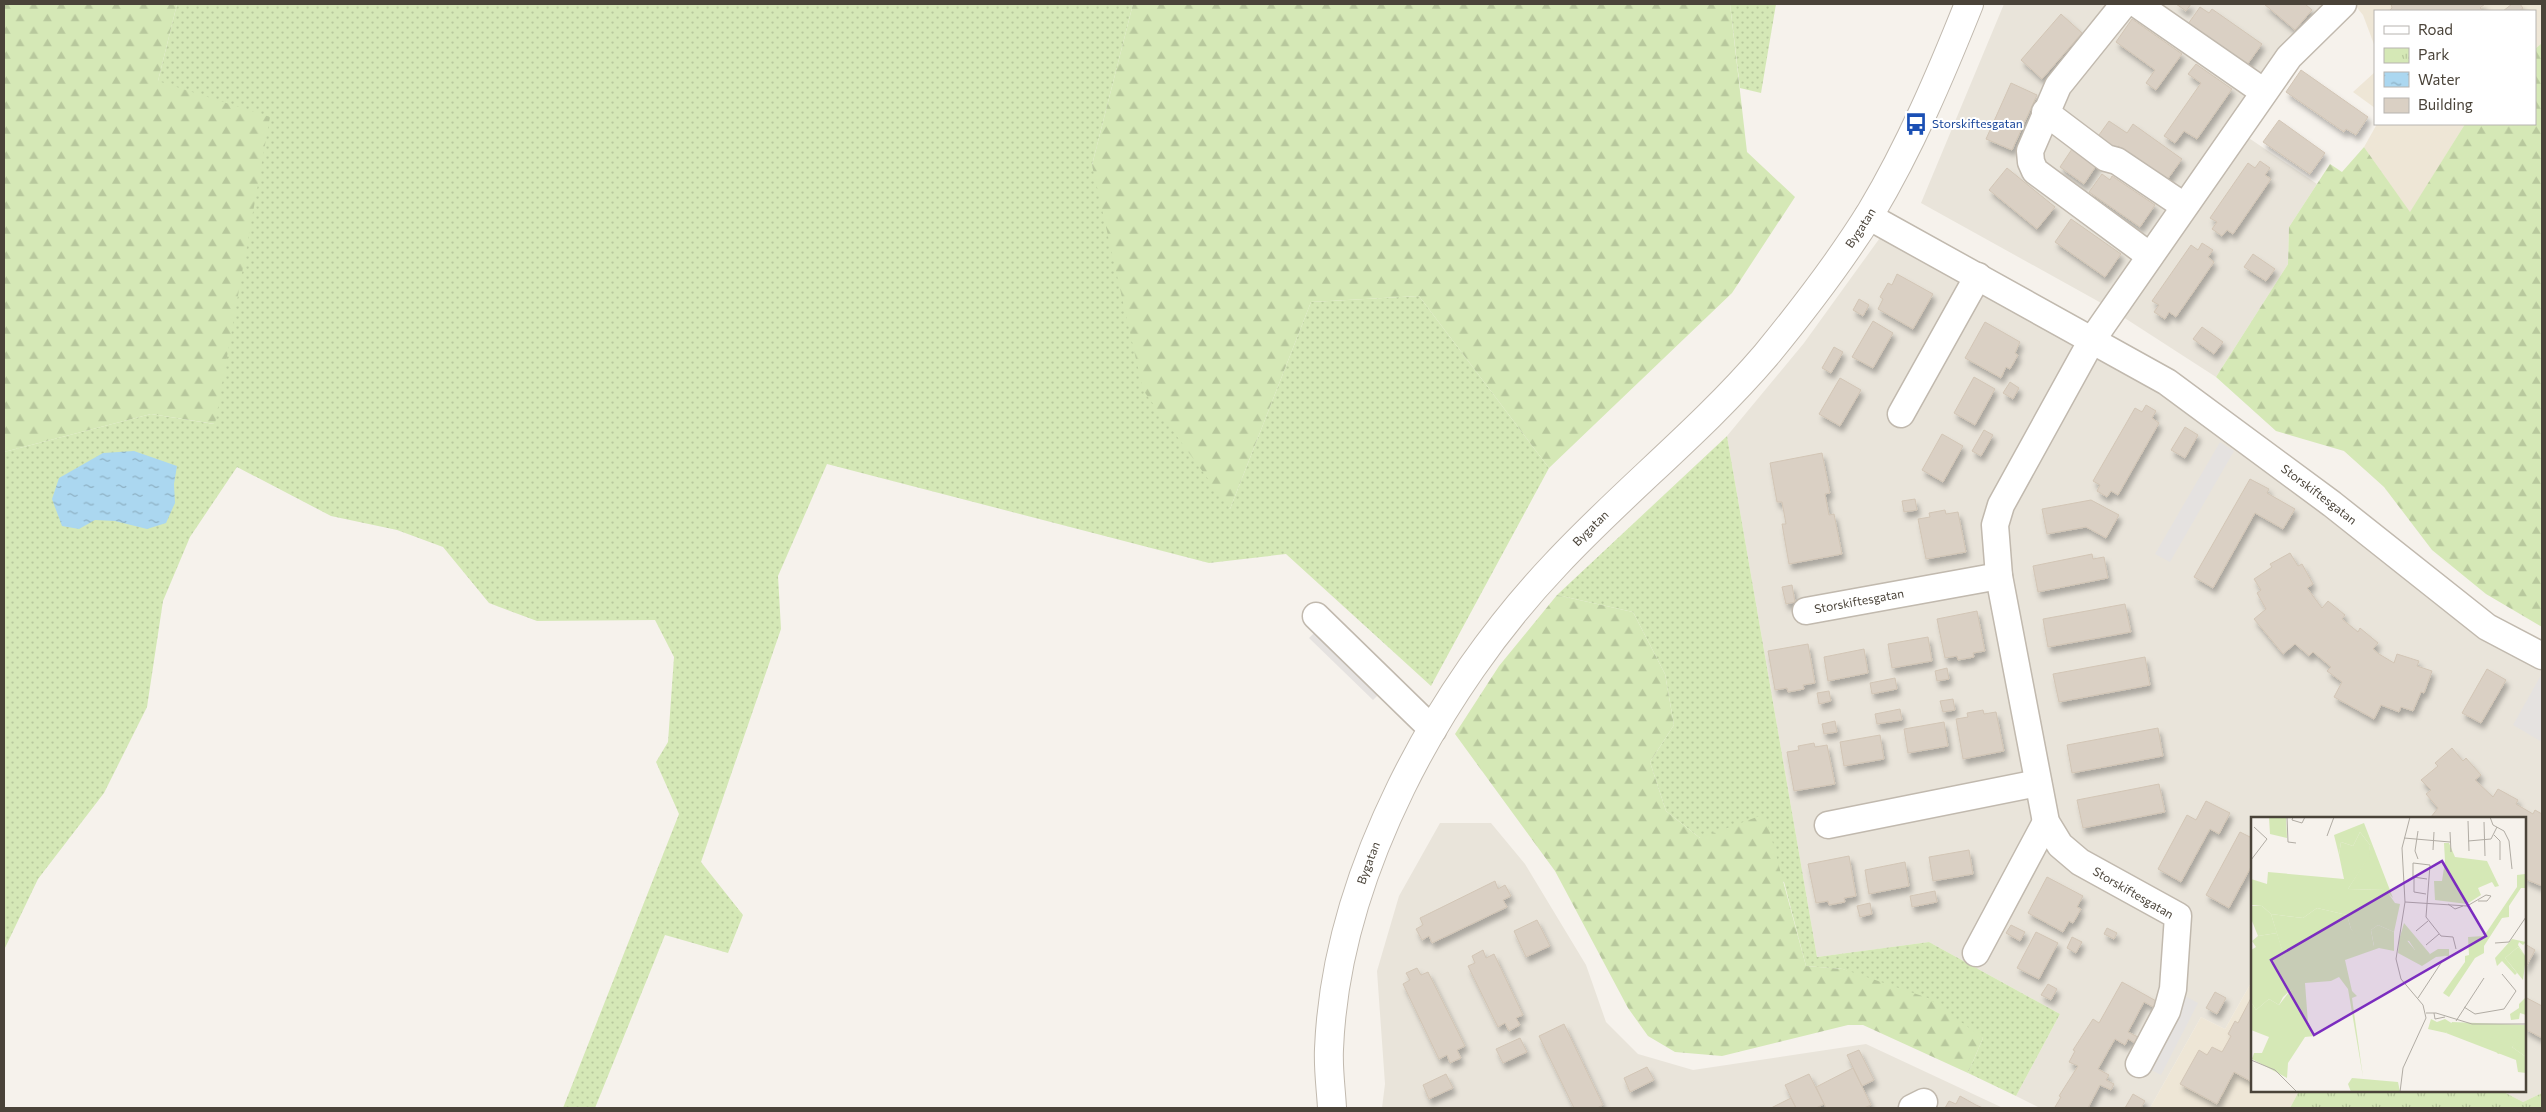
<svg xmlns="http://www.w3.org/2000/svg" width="2546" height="1112" viewBox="0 0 2546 1112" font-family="Commissioner,sans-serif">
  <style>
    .residential { fill: #e9e4da }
    .education { fill: #eee6d6 }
    .grass { fill: url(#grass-dots) }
    .forest { fill: url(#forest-firs) }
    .park { fill: url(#park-tufts) }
    .parking { fill: #e5e2e0 }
    .water { fill: url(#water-ripples) }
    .building { fill: #dad0c4; stroke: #d2c5b5; filter: url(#shadow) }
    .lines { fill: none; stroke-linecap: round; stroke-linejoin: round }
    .minor-casing { stroke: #c1b9ae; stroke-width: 29 }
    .tertiary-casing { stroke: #c1b9ae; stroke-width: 30 }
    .minor { stroke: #fff; stroke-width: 26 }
    .tertiary { stroke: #fff; stroke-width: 28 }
    .labels { text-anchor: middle; stroke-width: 4; stroke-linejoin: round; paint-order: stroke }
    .transit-label { font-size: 12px; fill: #164399; stroke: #fff; text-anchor: start }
    .street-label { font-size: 12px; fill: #4a4339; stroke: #fff }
    .inset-road { fill: none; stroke: #b1aca4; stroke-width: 1 }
    .view { fill: #7b2cbf; fill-opacity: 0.15; stroke: #7b2cbf; stroke-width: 2.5 }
    .inset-edge { fill: none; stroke: #4a4339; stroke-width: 2.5 }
  </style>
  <defs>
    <pattern id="grass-dots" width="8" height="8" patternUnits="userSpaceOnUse" patternTransform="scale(1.25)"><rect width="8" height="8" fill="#d5e8b6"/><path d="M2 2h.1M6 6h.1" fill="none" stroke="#b8c89d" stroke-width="1.8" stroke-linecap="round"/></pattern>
    <pattern id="forest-firs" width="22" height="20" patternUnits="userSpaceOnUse" patternTransform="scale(1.25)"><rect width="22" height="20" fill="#d5e8b6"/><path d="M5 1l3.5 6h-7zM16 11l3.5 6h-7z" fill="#b8c89d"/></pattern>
    <pattern id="park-tufts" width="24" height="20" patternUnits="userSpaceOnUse" patternTransform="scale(1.25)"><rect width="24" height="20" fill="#d5e8b6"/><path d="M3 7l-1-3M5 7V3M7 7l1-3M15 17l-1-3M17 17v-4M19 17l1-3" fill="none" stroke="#b8c89d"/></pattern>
    <pattern id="water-ripples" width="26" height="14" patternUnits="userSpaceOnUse" patternTransform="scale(1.25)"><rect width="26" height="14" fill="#abd7f0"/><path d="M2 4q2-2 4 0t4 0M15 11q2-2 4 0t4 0" fill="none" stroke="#8db0c3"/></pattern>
    <filter id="shadow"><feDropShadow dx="3" dy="5.5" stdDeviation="2.5" flood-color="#0004"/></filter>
  </defs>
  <rect width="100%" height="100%" fill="#f6f2ec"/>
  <path class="residential" d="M2004,4h330l-103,122 86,58 -28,43 -1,37 -72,113 -113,-73 -182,-101z
    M1882,235l246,138 97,61 219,177 98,58v424l-19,9 -21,-11h23v-273h-273v163l-27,48 -24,-12 -51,91h-110l-24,-12 44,-82 -131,-72 -112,15 -90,-521 77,-93z
    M1440,823h51l34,41 61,101 20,57 32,32 55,16 173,-26 137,64h-621l3,-24 -8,-113 22,-75z"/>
  <path class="education" d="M2354,4h188v39l-7,6v-38h-160v36l-12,-32z
    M2375,72v36l-22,-16z
    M2377,124h88l-55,89 -46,-66z
    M2252,981v110h47l-9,17h-140l51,-91 24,12z"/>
  <path class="grass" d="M177,4h956l-41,161 138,344 81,-207 108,-6 130,172 -118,218 -145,-132 -77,9 -382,-99 -49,112 3,53 -80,233 42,53 -15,38 -63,-18 -70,173h-32l116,-294 -23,-52 12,-20 6,-85 -19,-37 -118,1 -48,-18 -46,-56 -46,-17 -66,-14 -94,-49 -47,70 -27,64 -16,106 -43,86 -66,86 -34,71v-498l147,-38 63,10 -56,-343z
    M1730,4h46l-15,89 -21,-5z
    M1727,436l90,521 112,-15 131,72 -44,82 -48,-23 15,-35 -140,-69 -37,-3 -22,-84 -84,-44 -34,-27 -16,-49 24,-37 -9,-51 -32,-62 -76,-17z"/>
  <path class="forest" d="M4,4h173l-19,77 112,36 -55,307 -64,-10 -147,38z
    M1133,4h597l17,148 48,45 -63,96 -183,175 -130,-172 -108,6 -81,207 -87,-119 -51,-225z
    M2542,43v584l-56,-33 -54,-44 -48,-63 -40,-36 -68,-20 -60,-54 72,-113 1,-37 41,-63 12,8 22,-25 46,65 55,-88h70v-75z
    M1557,595l76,17 32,62 9,51 -24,37 16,49 34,27 65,-24 41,152 37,3 85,29 55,40 -15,35 -105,-48h-15l-126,31 -47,-4 -27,-16 -20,-28 -73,-137 -100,-137 44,-68z"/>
  <path class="park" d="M2299,1091h203l21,11 19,-9v15h-252z"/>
  <path class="parking" d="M2220,442l14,9 -64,111 -15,-8z
    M1319,628l64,62 -10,10 -64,-62z
    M2541,675l1,1v66l-29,-17z
    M2183,995l15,8 -37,72 -16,-8z"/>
  <path class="water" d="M134,451l43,15 -3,18 1,19 -9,20 -19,6 -32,-8 -20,-1 -16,9 -17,-3 -10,-27 7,-21 44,-25z"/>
  <path class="building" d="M2176,4h15l-5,7z
    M2264,4h41l7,6 -17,20z
    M2391,4h94l-5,4 3,3h-94l3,-3z
    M2512,4h8l3,4 -4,3h-16z
    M2200,7l9,6 3,-4 50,35 -15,21 -59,-41z
    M2061,14l21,19 -40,46 -21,-19z
    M2132,19l50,35 -26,36 -10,-7 9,-13 -39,-28z
    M2196,64l36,25 -35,50 -13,-8 -9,12 -11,-7 37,-53 -13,-9z
    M2301,70l67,47 -12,18 -10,-6 -2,3 -58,-40z
    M2011,83l26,12 -25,55 -26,-11z
    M2279,120l46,33 -15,21 -47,-32z
    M2109,121l18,12 6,-9 49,35 -15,21 -49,-34 -5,8 -19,-12z
    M2076,143l24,17 -16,24 -24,-17z
    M2260,161l10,7 -5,7 6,4 -38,55 -6,-4 -5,6 -10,-7 5,-7 -7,-4 38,-55 7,5z
    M2007,168l48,39 -18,22 -48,-39z
    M2102,174l8,6 2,-4 43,29 -15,22 -51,-35z
    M2071,219l50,35 -16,23 -50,-35z
    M2202,243l11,7 -5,7 6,5 -38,55 -7,-5 -4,7 -11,-7 5,-7 -7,-4 39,-56 7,5z
    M2253,254l22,15 -9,12 -22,-14z
    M1897,274l36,20 -20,35 -35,-20 5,-10 -3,-2 8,-14 4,2z
    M1859,299l10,6 -6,11 -10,-6z
    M1873,321l20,12 -20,35 -21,-11z
    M1985,322l35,20 -5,11 3,2 -8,14 -4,-2 -5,11 -36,-20z
    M2202,327l21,15 -9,12 -21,-15z
    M1834,347l9,5 -12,21 -9,-5z
    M1974,377l21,12 -20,36 -21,-12z
    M1840,378l21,12 -21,36 -21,-12z
    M2010,382l9,6 -6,11 -10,-6z
    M2146,405l10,6 -4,7 7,5 -41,72 -7,-4 -4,6 -10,-6 3,-6 -7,-4 42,-73 7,4z
    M2185,427l13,8 -13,23 -14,-8z
    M1984,430l9,5 -12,21 -9,-5z
    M1942,434l21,12 -20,36 -21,-12z
    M1822,453l8,40 -5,1 4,21 5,-1 8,40 -53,10 -7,-40h4l-4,-22h-5l-7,-39z
    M2250,479l19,10 -2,4 28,16 -12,20 -28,-16 -42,75 -19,-11z
    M1915,499l2,11 -13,2 -2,-11z
    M2091,500l28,15 -13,23 -20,-11 -39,7 -5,-25z
    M1945,510l1,4 12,-2 8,40 -40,7 -8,-40 12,-2 -1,-4z
    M2290,553l8,13 4,-2 11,20 -6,4 15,20 6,-7 17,14 -3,4 16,13 2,-4 18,15 -5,6 6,5 15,9 3,-9 22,7 -2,5 15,5 -8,22 -3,-1 -8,19 -12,-4 -2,5 -18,-7 -7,14 -40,-22 8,-15 -15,-11 4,-4 -18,-15 -4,4 -14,-12 -12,10 -29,-35 12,-10 -9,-16 4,-3 -7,-11 18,-12 -2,-3z
    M2092,554l1,5 11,-2 4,21 -70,14 -5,-26z
    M1792,585l3,17 -9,2 -4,-17z
    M2125,604l6,28 -83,15 -5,-28z
    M1977,611l8,40 -12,2 1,4 -16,3 -1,-4 -12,2 -8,-39z
    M1928,637l4,24 -40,7 -4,-24z
    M1808,644l7,39 -12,2 1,4 -16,3 -1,-4 -12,2 -7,-39z
    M1864,649l4,24 -40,8 -4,-24z
    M2145,657l5,28 -91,17 -6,-28z
    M1947,668l2,11 -12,2 -2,-10z
    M2487,669l19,11 -25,43 -19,-10z
    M1895,678l2,11 -25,5 -2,-11z
    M1829,691l2,10 -12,3 -2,-11z
    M1953,699l2,11 -12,2 -3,-11z
    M1900,709l2,11 -25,4 -2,-10z
    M1983,710l1,4 12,-2 8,39 -41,8 -7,-40 12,-2 -1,-4z
    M1835,721l2,11 -13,2 -2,-10z
    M1944,722l4,24 -40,7 -4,-24z
    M2158,728l5,28 -91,17 -5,-28z
    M1880,735l4,24 -40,7 -4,-24z
    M1814,743l1,4 12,-2 8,39 -41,7 -7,-39 12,-2 -1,-4z
    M2452,748l11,13 3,-3 15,17 -6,5 18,17 5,-8 20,11 -2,4 17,10 2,-4 7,4v72l-17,-7v-61l-94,-1 7,-9 -12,-14 5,-4 -10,-10 17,-14 -3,-3z
    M2159,784l6,28 -82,16 -6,-28z
    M2206,801l24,12 -11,21 -9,-5 -29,53 -23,-13 29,-54 9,5z
    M2240,832l12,6v27l-23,43 -23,-13z
    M1969,850l4,24 -40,7 -4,-24z
    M1849,856l7,40 -12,2 1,4 -16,3 -1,-4 -12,2 -8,-39z
    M1905,862l4,24 -40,8 -4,-24z
    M2047,877l36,19 -6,11 4,2 -8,14 -4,-2 -6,11 -35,-19z
    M1495,881l3,8 7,-4 6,11 -8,4 4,7 -75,36 -3,-7 -7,4 -6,-11 7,-4 -3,-7z
    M1935,891l2,11 -25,5 -2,-11z
    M1870,903l2,11 -12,3 -3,-11z
    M1537,920l13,26 -24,11 -12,-26z
    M2011,925l14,7 -5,9 -14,-8z
    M2107,928l10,5 -3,6 -10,-5z
    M2036,932l22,11 -19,36 -22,-11z
    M2072,937l10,5 -6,11 -9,-5z
    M2525,944l10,6 -10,19z
    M1483,950l3,8 8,-4 29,61 -7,3 4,7 -11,6 -4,-8 -7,4 -30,-61 7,-3 -3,-7z
    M1417,968l4,7 7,-3 37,74 -8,4 4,8 -11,5 -3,-8 -8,4 -36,-75 7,-4 -4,-7z
    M2122,982l36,20 -3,6 -11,-6 -16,30 10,5 -3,6 -7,-4 -3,6 -10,-6 -17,30 11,6 -3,5 8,4 -3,6 -11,-5 -12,23h-31l-2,-1 6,-10 -2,-1 19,-30 -9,-4 6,-11 -2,-1 20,-31 6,4z
    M2048,984l9,5 -6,11 -10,-5z
    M2215,992l11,6 -9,16 -11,-6z
    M2252,996v86l-18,-10 -17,32 -37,-20 19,-34 8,5 5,-8 10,5 9,-16 -3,-2 7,-13 3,2z
    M2525,997l17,9v32l-17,-9z
    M1564,1024l39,81 -6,3h-23l-35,-72z
    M1520,1038l7,14 -24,11 -7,-14z
    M1859,1050l15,30 -12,6 -15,-31z
    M1647,1067l7,13 -24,12 -6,-14z
    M1853,1068l18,37 -7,3h-38l-10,-21z
    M1446,1074l7,14 -24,11 -6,-14z
    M1809,1074l15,30 -8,4h-20l-11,-23z
    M2133,1094l12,7 -4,7h-16z
    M1960,1096l16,9 7,3h-38l4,-7 7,3z
    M1791,1098l5,10h-25z"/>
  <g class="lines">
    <defs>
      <g id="minor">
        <path d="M2124,4l-66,82 -28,65 1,11 4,9 115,85"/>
        <path d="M2137,4l127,88"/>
        <path d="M2045,112l61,46 11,3 67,45"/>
        <path id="s1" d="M1868,216l299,166 165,122 155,123 55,29"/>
        <path d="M1901,414l77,-138"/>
        <path id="s2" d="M1806,611l193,-35"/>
        <path d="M1316,616l117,114"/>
        <path d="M1828,825l210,-42"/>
        <path d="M1976,953l70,-131"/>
        <path d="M2139,1064l28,-53 6,-22 5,-73 -98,-54 -20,-17 -14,-23 -47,-246 -4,-51 6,-20 91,-165 197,-283 54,-53"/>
        <path d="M1912,1108l12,-6"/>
      </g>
      <g id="tertiary">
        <path id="s3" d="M1332,1108c-1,-19 -4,-39 -3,-59 7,-174 109,-361 227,-485 67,-72 146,-134 210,-209 37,-45 74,-93 105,-143 39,-65 70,-138 98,-208"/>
      </g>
    </defs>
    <use href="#minor" class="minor-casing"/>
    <use href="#tertiary" class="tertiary-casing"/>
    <use href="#minor" class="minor"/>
    <use href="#tertiary" class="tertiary"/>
  </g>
  <defs>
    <symbol id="bus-bare" viewBox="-9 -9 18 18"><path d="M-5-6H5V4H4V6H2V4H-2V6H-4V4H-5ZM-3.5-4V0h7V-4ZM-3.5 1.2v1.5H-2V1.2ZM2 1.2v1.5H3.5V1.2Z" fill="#1a4fb4" stroke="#fff" stroke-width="2.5" paint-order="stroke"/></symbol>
  </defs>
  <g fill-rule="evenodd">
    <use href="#bus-bare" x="1900" y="108" width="32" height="32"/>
  </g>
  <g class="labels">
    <g class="transit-label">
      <text x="1932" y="128">Storskiftesgatan</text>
    </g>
    <g class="street-label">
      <text dy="4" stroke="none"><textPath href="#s3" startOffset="1060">Bygatan</textPath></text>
      <text dy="4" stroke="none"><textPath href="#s1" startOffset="531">Storskiftesgatan</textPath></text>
      <text dy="4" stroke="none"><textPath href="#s3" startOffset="655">Bygatan</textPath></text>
      <text dy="4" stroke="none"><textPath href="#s2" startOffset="54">Storskiftesgatan</textPath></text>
      <text dy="4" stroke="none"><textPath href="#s3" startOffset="250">Bygatan</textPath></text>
      <text transform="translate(2133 893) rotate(30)" y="4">Storskiftesgatan</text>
    </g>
  </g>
  <g transform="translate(2251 817)">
    <rect width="275" height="275" fill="#f6f2ec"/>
    <path d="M113,6l29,75 -8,-8 -37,-1 20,-32 2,-12 -10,-13 -7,14 -12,-4 -2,13 -5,-20zM66,91l30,7 4,14 23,17 -3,-16 7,-5 16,7v19l-15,-3 -34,12 7,31 5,5 -5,2 11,79 -15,-88 -9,-12 -8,4 -26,2 3,40 6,13 -9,1 -17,26 -1,15 -35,-19 2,-6h8l7,-16 -18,-7v-28l5,8 13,-11 10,6 18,-23 -12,-22 -14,-46 32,4zM153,106l26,31 8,-5h11v7l-19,-1 -15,-5 -6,-9 -10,-1zM261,122l14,3 -3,3 -4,-3 -1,3 8,12 -8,-10 -13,11 12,15 -2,2 -13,-14 -5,5 -2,-8zM201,205l74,3v6l-14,16 14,10v16l-8,-1 -2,-12 -70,-27z" fill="#d5e8b6"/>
    <path d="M18,0h17l1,21 -17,-4zM109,15l10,13 -1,12 -21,32 38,1 9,13 5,1 -6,28 -16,-7 -7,5 3,17 -11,-5 -12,-13 -4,-14 -30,-7 -14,10 -32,-4 -9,-8 -11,-1v-26l16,5 1,-12 76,7 -5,-24 2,-13 12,4zM193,26h5l6,14 32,4 12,25 -4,1 -3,-5 -14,6 3,7 -14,9 -32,-4 -1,-19h8l3,-20zM26,116l8,26 9,-1 8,22 -19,17 -4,8 -10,-6 -13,11 -5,-8v-52l5,-3 -4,-6 6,-5zM154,121l10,12 7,-3 8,8 10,-2 5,3 -9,1 -14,9 -24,-13 1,-13zM275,180v18l-6,-2 -1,6 -8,1 -1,-6 9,-6v-4zM180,202l6,3 8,-3 8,5 -7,9 -18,-4zM228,209l8,5v12l-19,-9 4,-7zM273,212l2,2v26l-14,-10zM246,217l8,17 -7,3 -7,-9 1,-8zM101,261l46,4 2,10h-49l-3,-8z" fill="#d5e8b6"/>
    <path d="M1,89h10l9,8 6,19 -19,3 -6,-15z" fill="#d5e8b6"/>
    <path d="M274,57l1,14h-5l-12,18v11l-7,1 -18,28v7l-9,5 -26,39 -6,-4 22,-31v-6l4,-1 -1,-18 16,-1 33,-49v-12z" fill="#d5e8b6"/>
    <path d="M267,130l8,10 -3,23 -18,-22z" fill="#d5e8b6"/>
    <path class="inset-road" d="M36,0l1,25 8,1M42,0l-1,3 10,3 3,-6M174,0h28M239,0l3,8 11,6 5,10 3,28M217,4l1,30M233,5l1,34M199,15l1,20M243,18l6,6v19M76,19l7,-19M153,21l46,4M217,24l23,-2 6,-12M182,33l1,-18M167,42l-3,-8 3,-20M0,43l16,-21 -13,-12M163,60v15l12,2M176,62l-14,-2v-14l17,2 -4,52 15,19 12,1 3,12M227,84h9l4,-5M154,85l62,4 19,-11 5,1M197,87l7,5 8,-3M165,114l12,-10M244,126l14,-1 17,-25M175,128l13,-11M167,181l25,-38M213,190l11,7 29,-5 12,-18 -14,-17M175,196h10l36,11h54M183,196l1,6 10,-2M205,204l28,-43M0,243l24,10 22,22M149,275l3,-24 23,-50 -3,-13 -22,-26 -5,-20 9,-57 -3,-54 8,-31"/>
    <path class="view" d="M191,44l44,75 -172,99 -43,-75z"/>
    <rect width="275" height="275" class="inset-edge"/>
  </g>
  <rect width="2546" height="1112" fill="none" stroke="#4a4339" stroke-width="10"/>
  <rect x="2374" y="10" width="162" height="115" fill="#ffffff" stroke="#b7b4b0"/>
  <rect x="2384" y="26" width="25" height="8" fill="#ffffff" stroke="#b7b4b0"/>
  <text x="2418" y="35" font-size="15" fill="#4a4339">Road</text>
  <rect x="2384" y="48" width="25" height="15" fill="url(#park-tufts)" stroke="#b7b4b0"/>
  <text x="2418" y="60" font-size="15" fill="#4a4339">Park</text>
  <rect x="2384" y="72" width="25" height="15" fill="url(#water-ripples)" stroke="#b7b4b0"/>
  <text x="2418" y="85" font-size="15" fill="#4a4339">Water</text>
  <rect x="2384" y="98" width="25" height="15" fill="#dad0c4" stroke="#b7b4b0"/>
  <text x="2418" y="110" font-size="15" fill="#4a4339">Building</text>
</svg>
